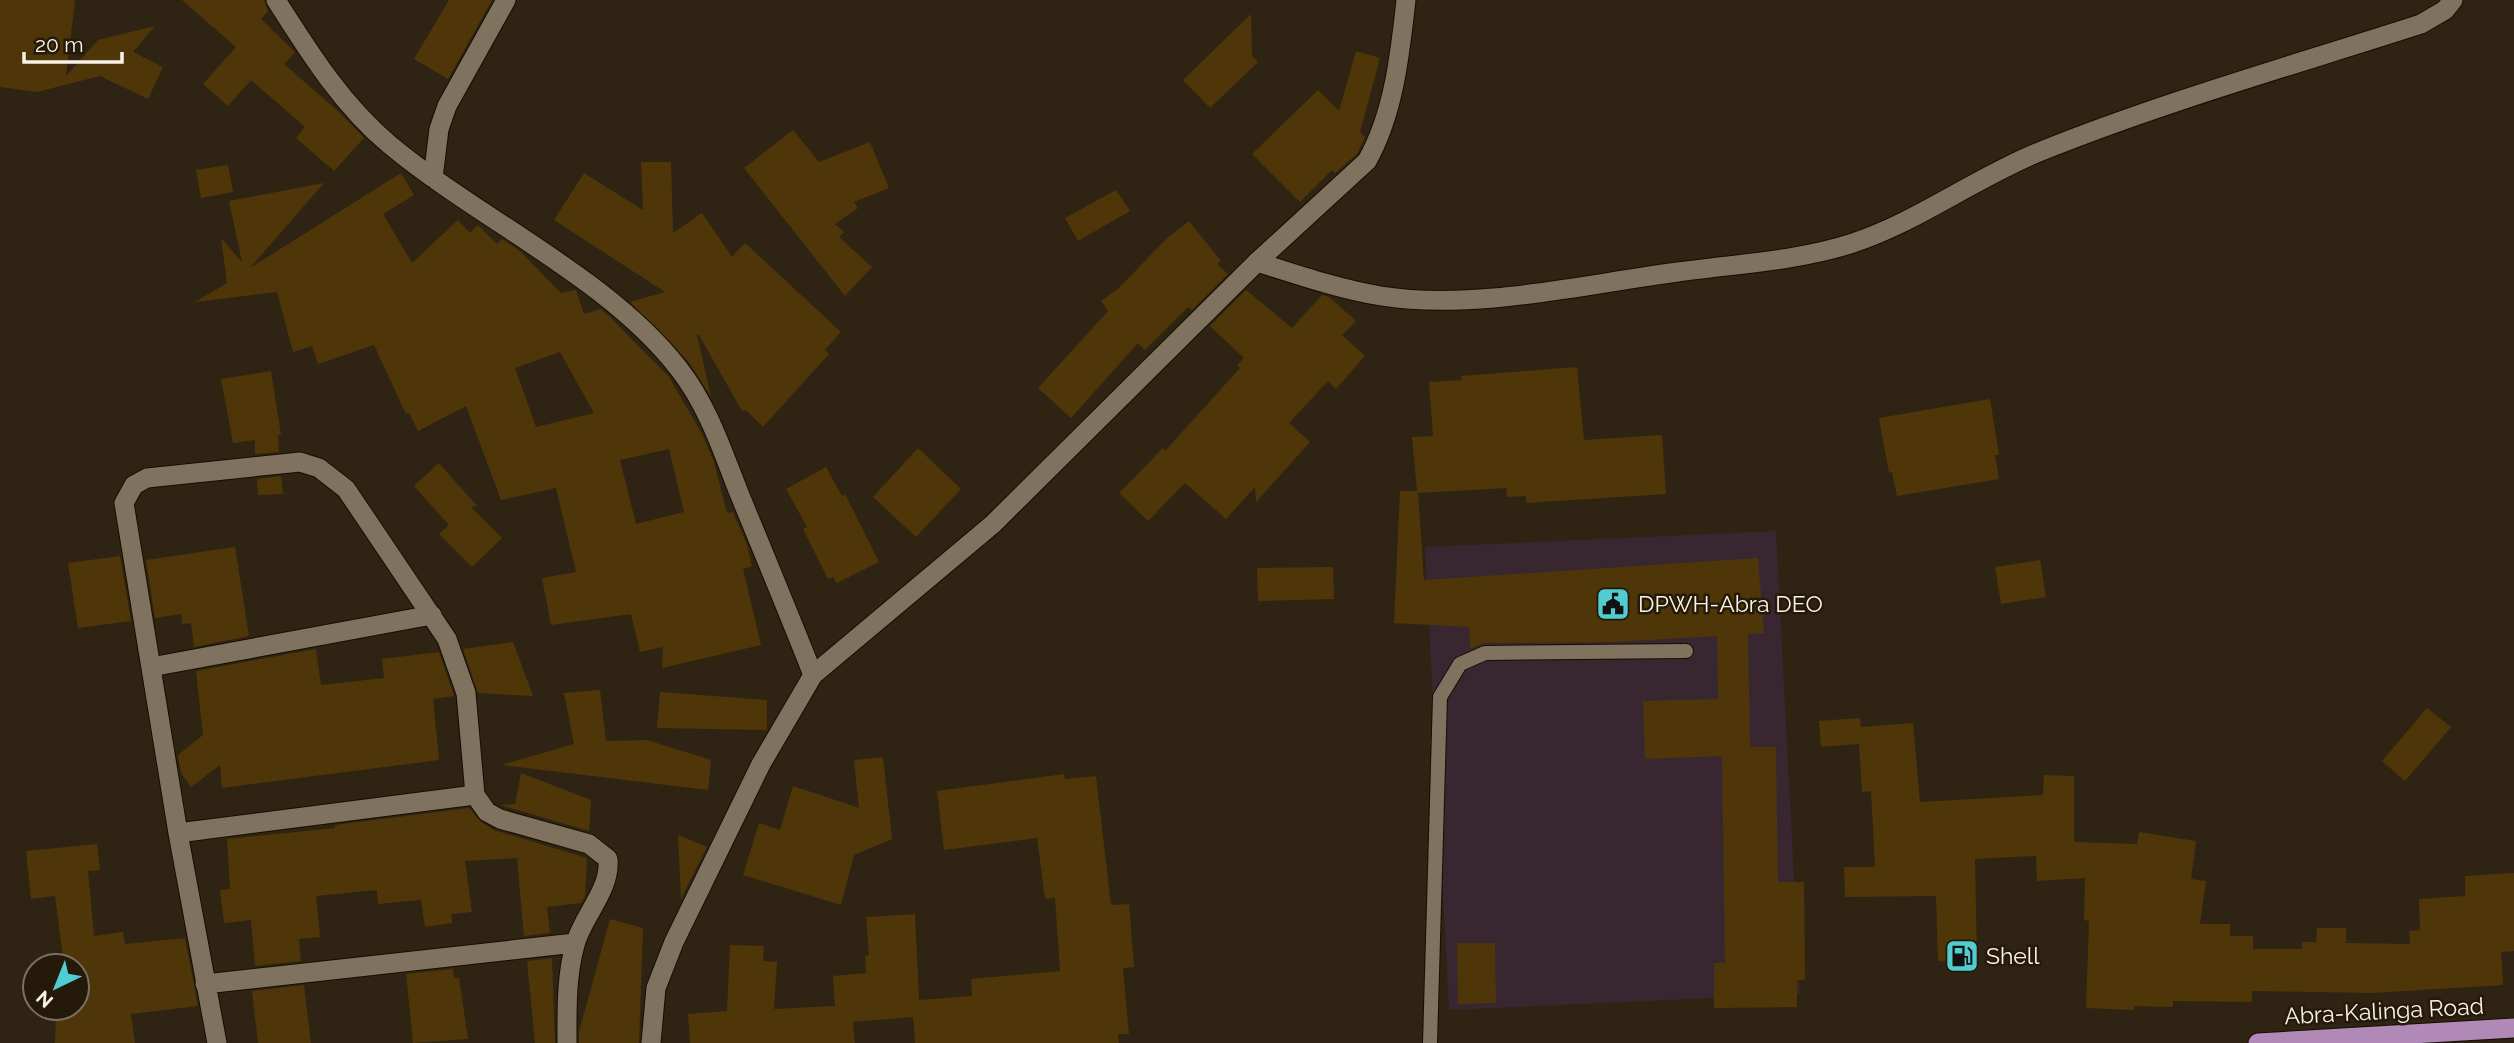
<svg xmlns="http://www.w3.org/2000/svg" width="2514" height="1043" viewBox="0 0 2514 1043" font-family="Raleway,sans-serif">
  <style>
    .commercial { fill: #382730 }
    .building { fill: #4e3609; fill-rule: evenodd }
    .lines { fill: none; stroke-linecap: round; stroke-linejoin: round }
    .service-casing { stroke: #170d01; stroke-width: 16 }
    .minor-casing { stroke: #170d01; stroke-width: 21 }
    .tertiary-casing { stroke: #170d01; stroke-width: 21 }
    .primary-casing { stroke: #170d01; stroke-width: 21 }
    .service { stroke: #7f725f; stroke-width: 14 }
    .minor { stroke: #7f725f; stroke-width: 19 }
    .tertiary { stroke: #7f725f; stroke-width: 19 }
    .primary { stroke: #b089b6; stroke-width: 19 }
    .labels { text-anchor: middle; stroke-width: 5; stroke-linejoin: round; paint-order: stroke }
    .poi-label { font-size: 23px; fill: #faf2e7; stroke: #251a09; text-anchor: start }
    .street-label { font-size: 23px; fill: #faf2e7; stroke: #251a09 }
  </style>
  <rect width="100%" height="100%" fill="#2f2413"/>
  <path class="commercial" d="M1776,531l24,463 -351,16 -24,-463z"/>
  <path class="building" d="M0,0h75l-9,76 32,-36 57,-14 -22,26 30,15 -15,32 -48,-23 -63,16 -37,-5z
    M182,0h82l4,11 -7,8 34,33 -11,12 56,49 24,25 -30,33 -38,-33 9,-11 -54,-47 -23,26 -25,-22 33,-37z
    M449,0h43l-44,79 -34,-20z
    M1251,14l1,42 6,6 -48,46 -27,-28z
    M1356,51l24,7 -20,74 5,5 -8,17 -22,19 -3,-3 -32,32 -48,-48 66,-64 21,21z
    M793,130l26,32 51,-20 19,46 -35,14 4,6 -23,16 9,8 -5,5 33,30 -27,29 -101,-128z
    M641,162h30l2,71 29,-20 30,44 13,-14 96,89 -16,18 4,4 -66,73 -17,-17 -4,1 -43,-76h-2l14,62 -23,-36 -58,-59 35,-10 -111,-72 30,-47 59,37z
    M228,165l5,27 -32,6 -5,-28z
    M401,173l13,22 -31,19 29,49 46,-43 12,13 8,-8 19,19 5,-5 19,13 40,41 15,-3 8,24 17,-5 8,7 60,61 33,57 12,28 13,51 6,-1 14,33 5,21 -9,3 18,76 -99,23 1,-21 -23,5 -9,-38 -80,11 -9,-47 34,-6 -20,-84 -55,12 -35,-94 -48,25 -9,-18 -3,1 -32,-69 -56,19 -6,-18 -19,6 -16,-60 -82,10 32,-19 -6,-45 21,24 -13,-61 95,-18 -74,85zM560,352l34,61 -58,14 -21,-59zM669,449l15,63 -48,12 -16,-64z
    M1116,190l14,21 -52,30 -13,-23z
    M1189,221l32,40 -4,3 11,10 -36,36 -4,-3 -43,43 -7,-7 -67,75 -33,-30 70,-77 -7,-10 18,-13 47,-49z
    M1246,290l46,38 30,-33 7,2 27,24 -14,14 23,21 -29,33 -8,-8 -39,42 21,19 -54,60 -1,-15 -29,32 -41,-36 -37,38 -29,-28 44,-45 2,3 75,-83 -3,-3 7,-7 -34,-32z
    M1577,367l7,73 78,-5 4,59 -140,9v-7l-19,1 -1,-9 -88,5 6,87 334,-22 6,75 -16,1 2,113h26l2,135h26l1,98h-8v27l-83,1v-45h11l-3,-207 -77,3 -2,-58 75,-2 -1,-63 -103,6 -129,1 -15,6 -1,-22 -75,-4 6,-132h17l-5,-54 21,-1 -4,-54 33,-2 -1,-4z
    M271,371l10,64h-3l1,17 -24,2v-14l-22,3 -12,-64z
    M1990,399l9,56h-4l4,24 -102,17 -5,-24 -3,1 -10,-55z
    M918,448l43,41 -45,48 -43,-40z
    M439,463l38,43 -6,1 31,31 -30,29 -33,-33 10,-9 -35,-39z
    M826,467l16,29 3,-2 34,68 -42,21 -4,-6 -5,2 -25,-50 4,-2 -21,-38z
    M281,476l2,18 -25,1 -1,-16z
    M235,547l14,89 -55,11 -3,-24 -9,1 -1,-10 -26,4 -9,-58z
    M120,556l11,65 -53,7 -10,-65z
    M2040,560l6,37 -45,7 -6,-37z
    M1333,567l1,32 -76,2 -1,-33z
    M513,642l20,54 -55,-3 -15,-44z
    M316,649l5,36 63,-7 -2,-19 57,-7 15,44 -21,3 6,61 -217,28 -2,-23 -29,22 -10,-14 -3,-18 25,-20 -7,-64z
    M600,690l6,51 41,-1 64,20 -3,30 -207,-25 73,-21 -10,-51z
    M660,692l107,8v30l-110,-2z
    M2427,708l24,19 -46,54 -23,-20z
    M1860,718l1,9 52,-4 7,79 123,-7 1,-20 30,1v66l63,2 2,-12 57,9 -5,38 15,2 -6,43h30v12h23v13h49v-7h14l1,-14h29v15l64,1 -1,-13 11,-1 -1,-31 46,-3v-20l49,-3v78l-13,1 2,33 -131,8 -120,-2v11l-79,-1v6l-39,-1v4l-48,-2 3,-87 -5,-1 1,-42 -48,3 -1,-25 -61,3 2,101 -39,1 -2,-65 -91,1 -1,-30h31l-4,-76 -9,1 -3,-48 -38,3 -2,-26z
    M883,757l9,82 -38,16 -13,50 -98,-30 16,-52 21,7 13,-44 66,22 -5,-48z
    M521,773l70,27 -2,31 -89,-26 15,-1z
    M1064,774l1,5 31,-3 15,129 18,-1 5,63 -11,1 6,66h-11l1,9h-204l-2,-26 -60,5 2,21h-165l-2,-29 39,-3 3,-66 34,1 -1,15 14,1 -3,47 61,-3 -2,-30 33,-3 -1,-17 4,-1 -3,-38 49,-3 4,86 53,-4 -1,-17 89,-8 -5,-73 -10,1 -8,-61 -93,12 -7,-59z
    M469,808l12,14 13,8 93,28 -2,38 -4,7 -34,4 3,26 -26,3 -7,-78 -52,3 7,51 -21,2 1,9 -27,4 -4,-27 -43,4 -1,-14 -61,6 4,41 -21,2 2,22 -46,5 -4,-46 -27,3 -4,-33 10,-1 -3,-50 108,-11v-3z
    M678,835l29,12 -26,52z
    M97,844l3,26 -12,1 6,65 29,-4 2,12 60,-6 13,68 -67,8 4,29h-80l1,-35h21v-42h-13l-9,-70 -24,3 -5,-48z
    M610,919l33,9 -4,115h-60v-11z
    M1457,943h38l1,60 -38,1z
    M552,958l3,85h-20l-8,-82z
    M453,969l1,9h5l9,61 -55,4 -7,-69z
    M304,985l7,58h-53l-6,-52z"/>
  <g class="lines">
    <defs>
      <path id="service" d="M1430,1043l10,-346 20,-33 25,-11 201,-2"/>
      <path id="minor" d="M276,0c33,52 66,105 114,145 90,75 219,133 289,224 29,37 43,81 60,124 25,61 50,121 74,182
        M433,178l6,-49 8,-23 59,-106
        M1257,262c41,13 82,27 124,34 94,15 204,-12 297,-24 57,-8 120,-11 175,-29 66,-22 122,-65 186,-91 124,-50 255,-87 382,-128l24,-14 8,-10
        M151,667l281,-52
        M178,833l297,-38
        M205,984l370,-41
        M217,1043l-39,-210 -54,-330 10,-18 13,-7 153,-16 19,6 27,21 101,150 19,54 9,102 12,17 13,7 89,25 19,15c3,31 -26,58 -33,86 -9,32 -8,66 -8,98"/>
      <path id="tertiary" d="M651,1043l5,-55 18,-46 87,-178 52,-89 180,-151 264,-262 110,-101c27,-48 33,-107 39,-161"/>
      <path id="primary" d="M2258,1043l256,-15"/>
    </defs>
    <use href="#service" class="service-casing"/>
    <use href="#minor" class="minor-casing"/>
    <use href="#tertiary" class="tertiary-casing"/>
    <use href="#primary" class="primary-casing"/>
    <use href="#service" class="service"/>
    <use href="#minor" class="minor"/>
    <use href="#tertiary" class="tertiary"/>
    <use href="#primary" class="primary"/>
  </g>
  <defs>
    <symbol id="civic-square" viewBox="-11 -11 22 22"><rect x="-9" y="-9" width="18" height="18" rx="4" fill="#51ccd1" stroke="#251a09"/><path d="M-.6-6.5H3V-4.5H.6V-3L4-1V1h2V6H-6V1h2V-1L-.6-3ZM-1.2 2.5V6h2.4V2.5Z" fill="#111"/></symbol>
    <symbol id="fuel-square" viewBox="-11 -11 22 22"><rect x="-9" y="-9" width="18" height="18" rx="4" fill="#51ccd1" stroke="#251a09"/><path d="M-5.5-6h7V0h2V4h1.3V-2.5L3-4.5l.8-.8L6-3V5H2.5V1h-1V6h-7ZM-4.2-4.7v3.2H.2V-4.7Z" fill="#111"/></symbol>
  </defs>
  <g fill-rule="evenodd">
    <use href="#civic-square" x="1594" y="585" width="38" height="38"/>
    <use href="#fuel-square" x="1943" y="937" width="38" height="38"/>
  </g>
  <g class="labels">
    <g class="poi-label">
      <text x="1638" y="612">DPWH-Abra DEO</text>
      <text x="1986" y="964">Shell</text>
    </g>
    <g class="street-label">
      <text transform="translate(2384 1011) rotate(-3)" y="8">Abra-Kalinga Road</text>
    </g>
  </g>
  <g transform="translate(56 987) rotate(223)"><circle r="33" fill="#251a09" stroke="#7a7062" stroke-width="2"/>
  <path d="M0-5L12 26L0 18L-12 26Z" fill="#51ccd1"/>
  <text y="-10" font-size="19" font-weight="bold" text-anchor="middle" fill="#faf2e7">N</text>
  </g>
  <path d="M24 52v10h98v-10" fill="none" stroke="#faf2e7" stroke-width="3.5"/>
  <text x="35" y="52" font-size="21" fill="#faf2e7" stroke="#251a09" stroke-width="5" paint-order="stroke">20 m</text>
</svg>
